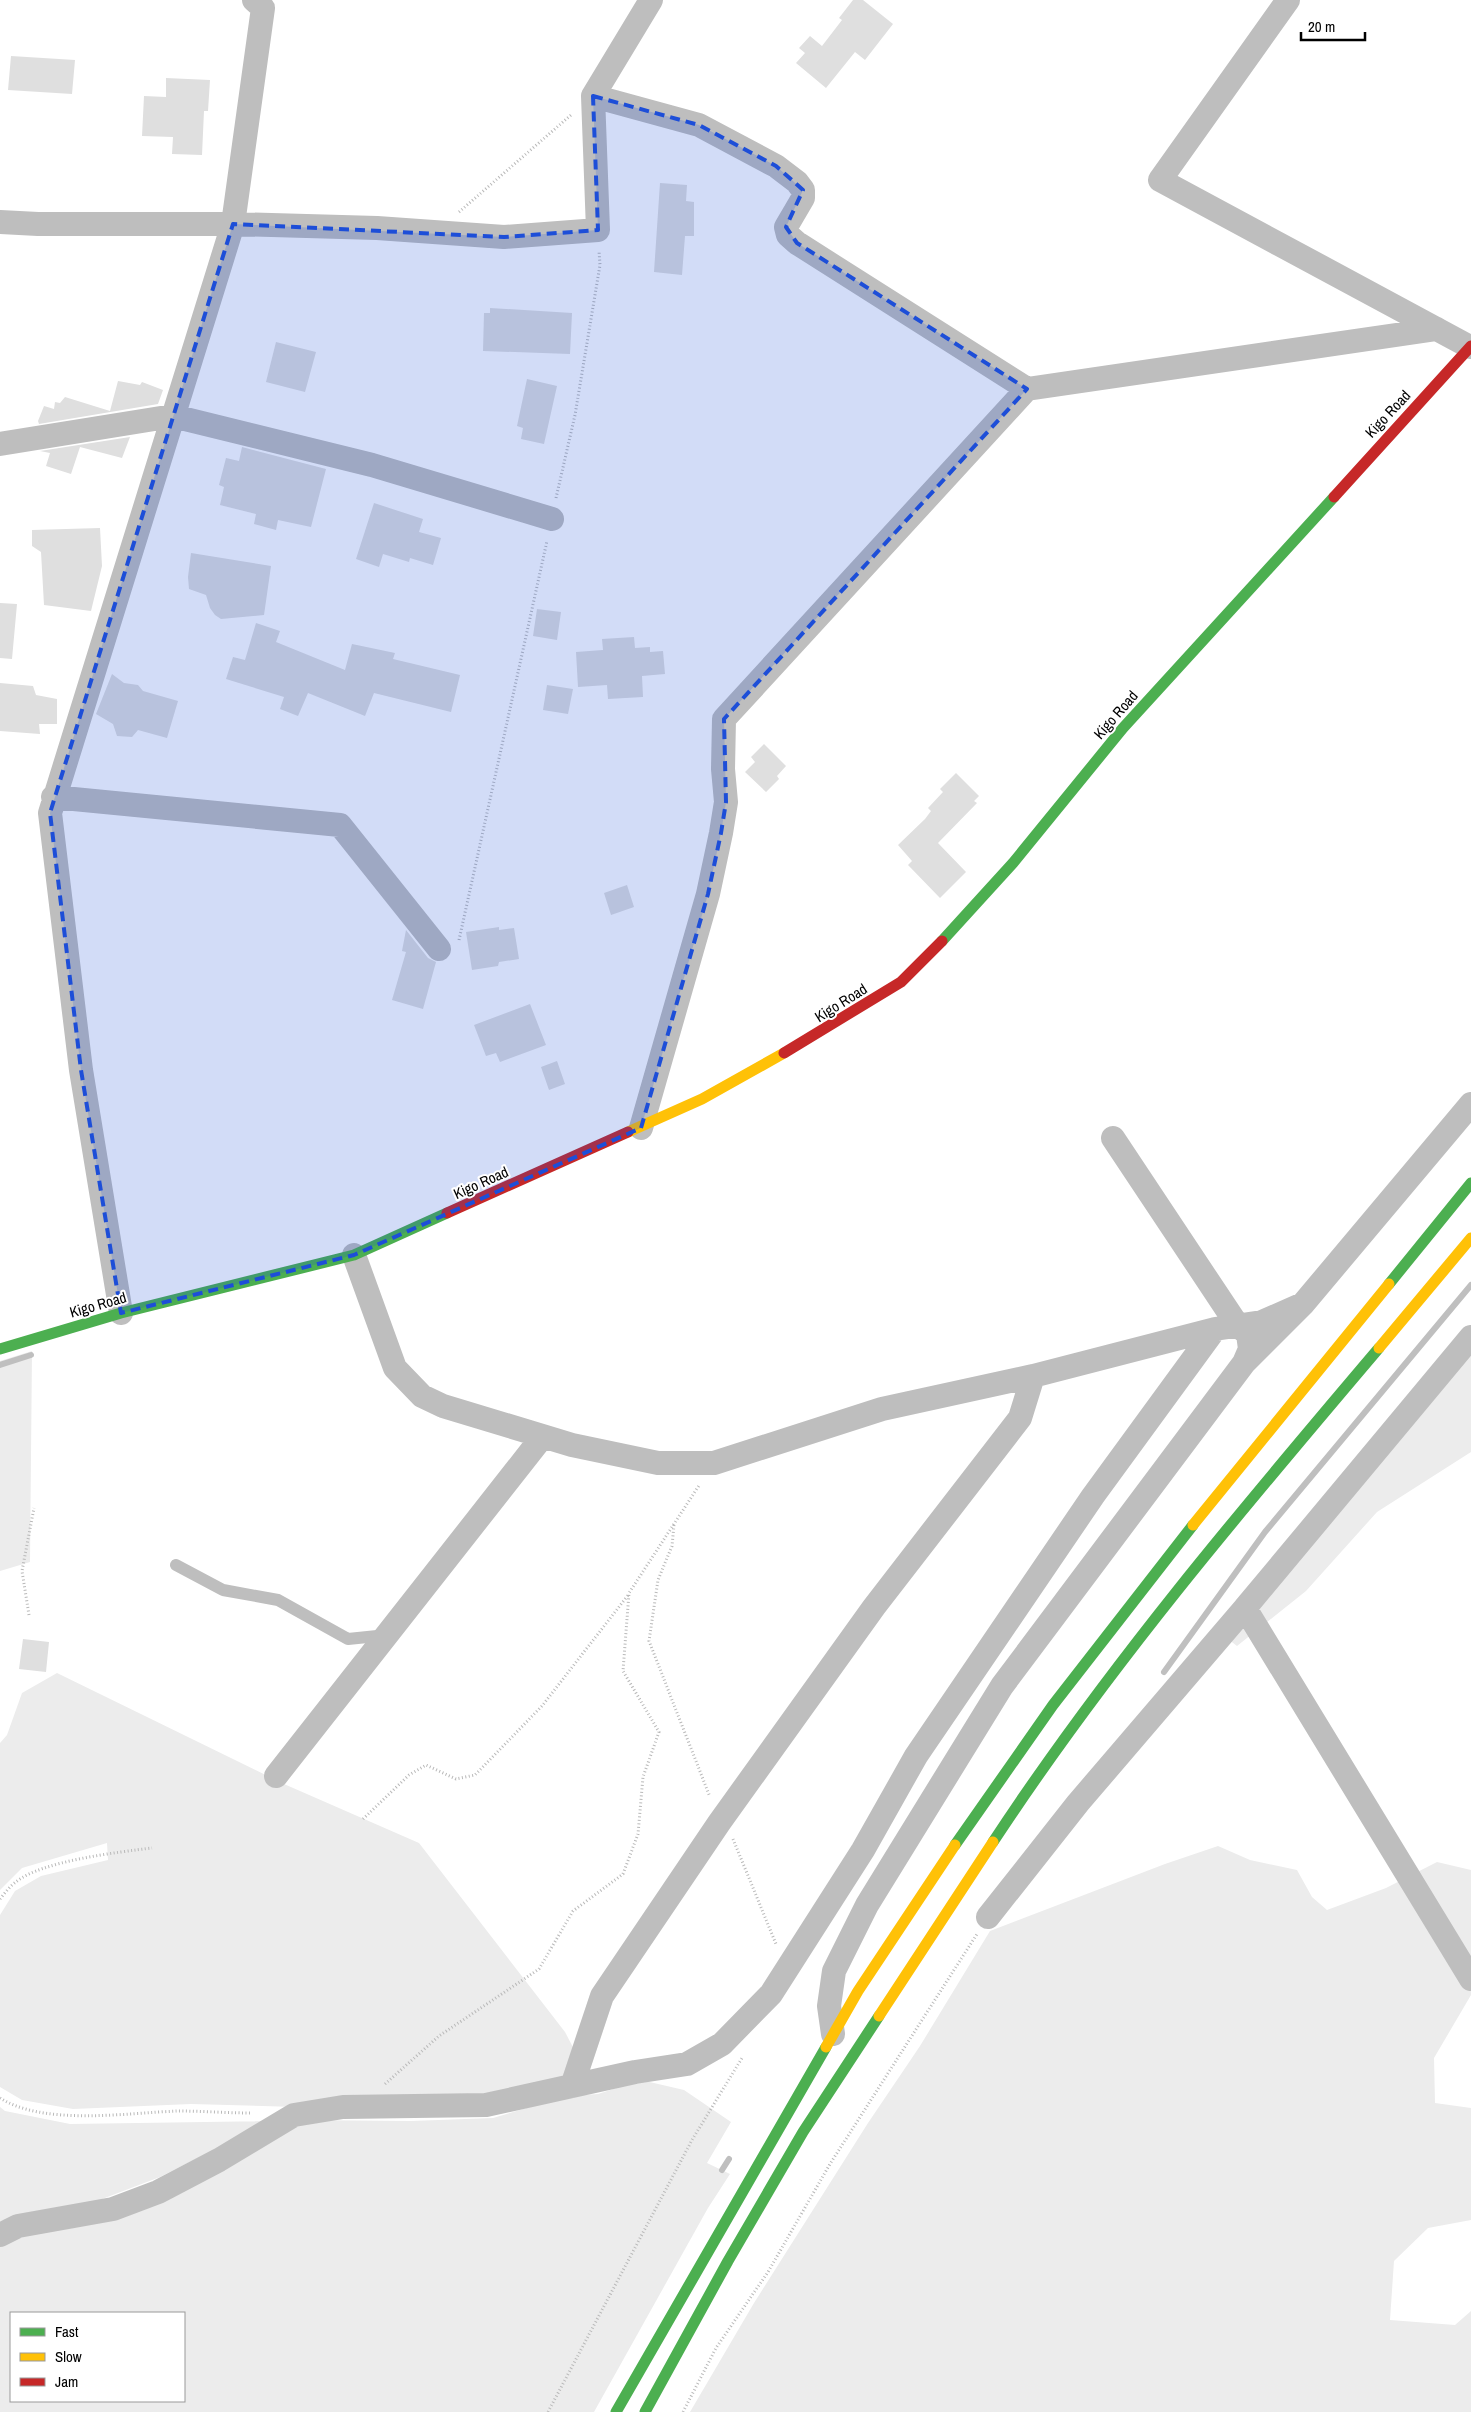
<svg xmlns="http://www.w3.org/2000/svg" width="1471" height="2412" viewBox="0 0 1471 2412" font-family="'Archivo Narrow',sans-serif">
  <style>
    .green { fill: #ececec; fill-rule: evenodd }
    .lines { fill: none; stroke-linecap: round; stroke-linejoin: round }
    .stream { stroke: #bfbfbf; stroke-width: 6 }
    .building { fill: #dfdfdf }
    .path { stroke: #b9b9b9; stroke-width: 3; stroke-dasharray: 1 2.5; stroke-linecap: butt }
    .lane { stroke: #bebebe; stroke-width: 12 }
    .street { stroke: #bebebe; stroke-width: 24 }
    .fast { stroke: #4caf50; stroke-width: 11 }
    .slow { stroke: #ffc107; stroke-width: 11 }
    .jam { stroke: #c62828; stroke-width: 11 }
    .marked { fill: #1d4ed8; fill-opacity: 0.2; stroke: #1d4ed8; stroke-width: 4; stroke-dasharray: 10 6; stroke-linejoin: round }
    .labels { text-anchor: middle; stroke-width: 4; stroke-linejoin: round; paint-order: stroke }
    .street-label { font-size: 15px; fill: #000; stroke: #fff }
  </style>
  <rect width="100%" height="100%" fill="#fff"/>
  <path class="green" d="M1471,1340v112l-94,60 -71,79 -69,55 -13,-10z
    M32,1351l-2,211 -30,9v-210z
    M57,1673l227,111 135,59 146,189 12,23 -8,19 -72,23 -201,10 -105,-3 -118,5 -51,-9 -22,-13v-172l15,-24 26,-15 67,-16 -1,-17 -85,25 -22,22v-147l7,-8 15,-42z
    M1218,1846l32,14 47,10 15,27 15,13 59,-22 51,-26 34,8v125l-37,63 1,45 36,5v112l-43,8 -34,33 -4,59 65,5 16,-14v101h-781l64,-109 114,-180 52,-77 70,-115 175,-67z
    M641,2080l43,10 47,32 -24,41 23,11 -22,34 -114,204h-594v-168l19,-12 108,-18 173,-94 111,1 82,-3 74,-22 31,-2zM11,2313h173v88h-173z
    M0,2107l5,4 65,13 200,-3 -110,56 -71,27 -89,17z"/>
  <g class="lines">
    <path class="stream" d="M0,1365l31,-10
      M1164,1672l101,-140 206,-247
      M722,2170l7,-11"/>
  </g>
  <path class="building" d="M853,0h10l30,24 -28,36 -10,-8 -29,36 -30,-25 9,-10 -6,-5 11,-12 12,10 20,-26 -3,-2z
    M11,56l64,4 -3,34 -64,-4z
    M166,78l44,2 -2,31h-4l-2,44 -30,-1 1,-17 -31,-1 2,-40 22,1z
    M660,183l27,2 -1,16 8,1v34h-9l-3,39 -28,-3z
    M490,308l82,5 -2,41 -87,-3 1,-38h6z
    M276,342l40,10 -11,40 -39,-10z
    M527,379l30,7 -13,58 -23,-5 2,-11 -6,-2z
    M118,381l22,4 2,-3 21,8 -5,14 -119,20 -1,-3 6,-15 10,3 1,-7 5,1 5,-6 45,14z
    M130,437l-8,21 -42,-11 -9,27 -25,-8 4,-13 -10,-2z
    M242,447l84,22 -15,58 -33,-7 -2,10 -22,-6 2,-10 -36,-9 4,-18 -5,-2 7,-27 13,3z
    M374,503l49,16 -4,13 22,6 -8,27 -23,-7 -1,4 -26,-8 -4,13 -23,-8z
    M100,528l2,38 -11,45 -47,-6 -3,-53 -9,-6v-16z
    M191,553l80,13 -7,49 -43,4 -6,-4 -5,-7 -4,-13 -17,-6 -1,-12z
    M0,603l17,1 -5,55 -12,-1z
    M537,609l24,3 -4,28 -24,-4z
    M256,623l24,8 -4,11 69,28 7,-26 43,9 -2,6 67,16 -9,37 -77,-19 -9,23 -57,-23 -10,23 -18,-7 4,-12 -58,-18 7,-22 12,3z
    M634,637l1,11 15,-1v5l13,-1 2,23 -23,2 1,21 -35,2 -1,-14 -29,2 -2,-35 27,-2 -1,-11z
    M112,674l12,9 14,2 5,6 35,10 -11,37 -29,-8 -6,7 -15,-1 -4,-12 -17,-10z
    M0,683l33,3 3,9 21,4v25h-18l1,10 -40,-3z
    M547,685l26,4 -5,25 -25,-4z
    M764,744l22,22 -9,10 2,3 -13,13 -21,-20 10,-10 -4,-5z
    M956,773l23,23 -5,5 3,2 -39,40 28,29 -26,26 -32,-33 4,-4 -14,-16 27,-26 6,-8 -3,-3 15,-16 -3,-3z
    M627,885l7,22 -23,8 -7,-22z
    M499,927v3l15,-2 5,31 -20,3 -1,4 -26,4 -6,-38z
    M406,930l22,28 8,4 -13,47 -31,-9 14,-48 -4,-1z
    M530,1004l16,41 -46,17 -4,-9 -10,3 -12,-31z
    M557,1061l8,23 -16,6 -8,-23z
    M23,1639l26,3 -3,30 -27,-3z"/>
  <g class="lines">
    <path class="path" d="M459,212l112,-97
      M556,498l19,-83 25,-150 -1,-14
      M459,940l88,-399
      M674,1525l-2,21 -14,34 -9,61 61,156
      M29,1615l-7,-44 12,-63
      M363,1819l46,-44 17,-10 30,14 19,-4 67,-69 87,-112
      M733,1839l43,105
      M0,1899c5,-6 10,-13 16,-17 25,-21 103,-30 136,-34
      M385,2084l54,-48 100,-67 34,-58 50,-37 15,-40 5,-57 16,-45 -36,-61 6,-78 71,-109
      M0,2098c44,28 126,15 178,13 24,0 49,2 73,2
      M548,2412l144,-272 50,-82
      M683,2412l33,-64 52,-76 62,-108 147,-230"/>
    <path class="lane" d="M176,1565l47,25 55,10 70,39 39,-4"/>
    <path class="street" d="M1288,0l-128,180 310,167
      M593,96l106,29 77,41 21,16 6,8v8l-17,29 2,8 9,8 230,146 410,-60
      M0,222l38,2h195l144,4 127,9 94,-7 -5,-134 58,-96
      M0,444l173,-28 199,49 180,54
      M53,797l287,28 99,124
      M641,1128l67,-234 13,-61 5,-31 -3,-33 1,-50 303,-330
      M354,1255l41,113 27,28 21,10 129,39 86,18h56l168,-54 151,-33 182,-47 47,-7 41,-18
      M121,1313l-40,-243 -31,-257 183,-589 30,-216 -9,-8
      M1244,1363l59,-59 168,-200
      M1245,1608l226,-271
      M276,1776l267,-340
      M988,1917l90,-114 167,-195 226,371
      M833,2034l-4,-28 5,-35 33,-66 135,-219 242,-323 6,-14 -2,-15 -10,-8 -125,-188
      M572,2086l30,-90 117,-173 155,-216 146,-189 13,-42
      M0,2235l18,-9 95,-17 45,-17 61,-32 75,-45 49,-8 143,-2 149,-33 52,-8 35,-20 49,-50 92,-144 53,-94 177,-260 122,-167"/>
    <path class="fast" d="M942,941l71,-78 110,-135 211,-231
      M1389,1284l82,-101
      M0,1349l121,-36 233,-58 93,-42
      M993,1842c115,-175 251,-335 386,-494
      M955,1845l98,-140 140,-180
      M616,2412l210,-365
      M645,2412l83,-151 75,-129 76,-116"/>
    <path class="slow" d="M628,1132l74,-33 82,-46
      M1379,1348l92,-110
      M1193,1525l196,-241
      M879,2016l114,-174
      M826,2047l32,-56 97,-146"/>
    <path class="jam" d="M1334,497l137,-151
      M784,1053l117,-71 41,-41
      M447,1213l181,-81"/>
  </g>
  <path class="marked" d="M593,96l106,29 77,41 27,24 -17,37 11,16 230,146 -303,330 2,83 -5,31 -13,61 -67,234 -287,127 -233,58 -40,-243 -31,-257 183,-589 271,13 94,-7z"/>
  <g class="labels">
    <g class="street-label">
      <text transform="translate(1388 414) rotate(-47)" y="5">Kigo Road</text>
      <text transform="translate(1116 715) rotate(-49)" y="5">Kigo Road</text>
      <text transform="translate(841 1003) rotate(-32)" y="5">Kigo Road</text>
      <text transform="translate(481 1183) rotate(-24)" y="5">Kigo Road</text>
      <text transform="translate(98 1305) rotate(-16)" y="5">Kigo Road</text>
    </g>
  </g>
  <rect x="10" y="2312" width="175" height="90" fill="#ffffff" stroke="#999999"/>
  <rect x="20" y="2328" width="25" height="8" fill="#4caf50" stroke="#999999"/>
  <text x="55" y="2337" font-size="15" fill="#000000">Fast</text>
  <rect x="20" y="2353" width="25" height="8" fill="#ffc107" stroke="#999999"/>
  <text x="55" y="2362" font-size="15" fill="#000000">Slow</text>
  <rect x="20" y="2378" width="25" height="8" fill="#c62828" stroke="#999999"/>
  <text x="55" y="2387" font-size="15" fill="#000000">Jam</text>
  <path d="M1301 32v8h64v-8" fill="none" stroke="#000000" stroke-width="2.5"/>
  <text x="1308" y="32" font-size="15" fill="#000000" stroke="#ffffff" stroke-width="4" paint-order="stroke">20 m</text>
</svg>
